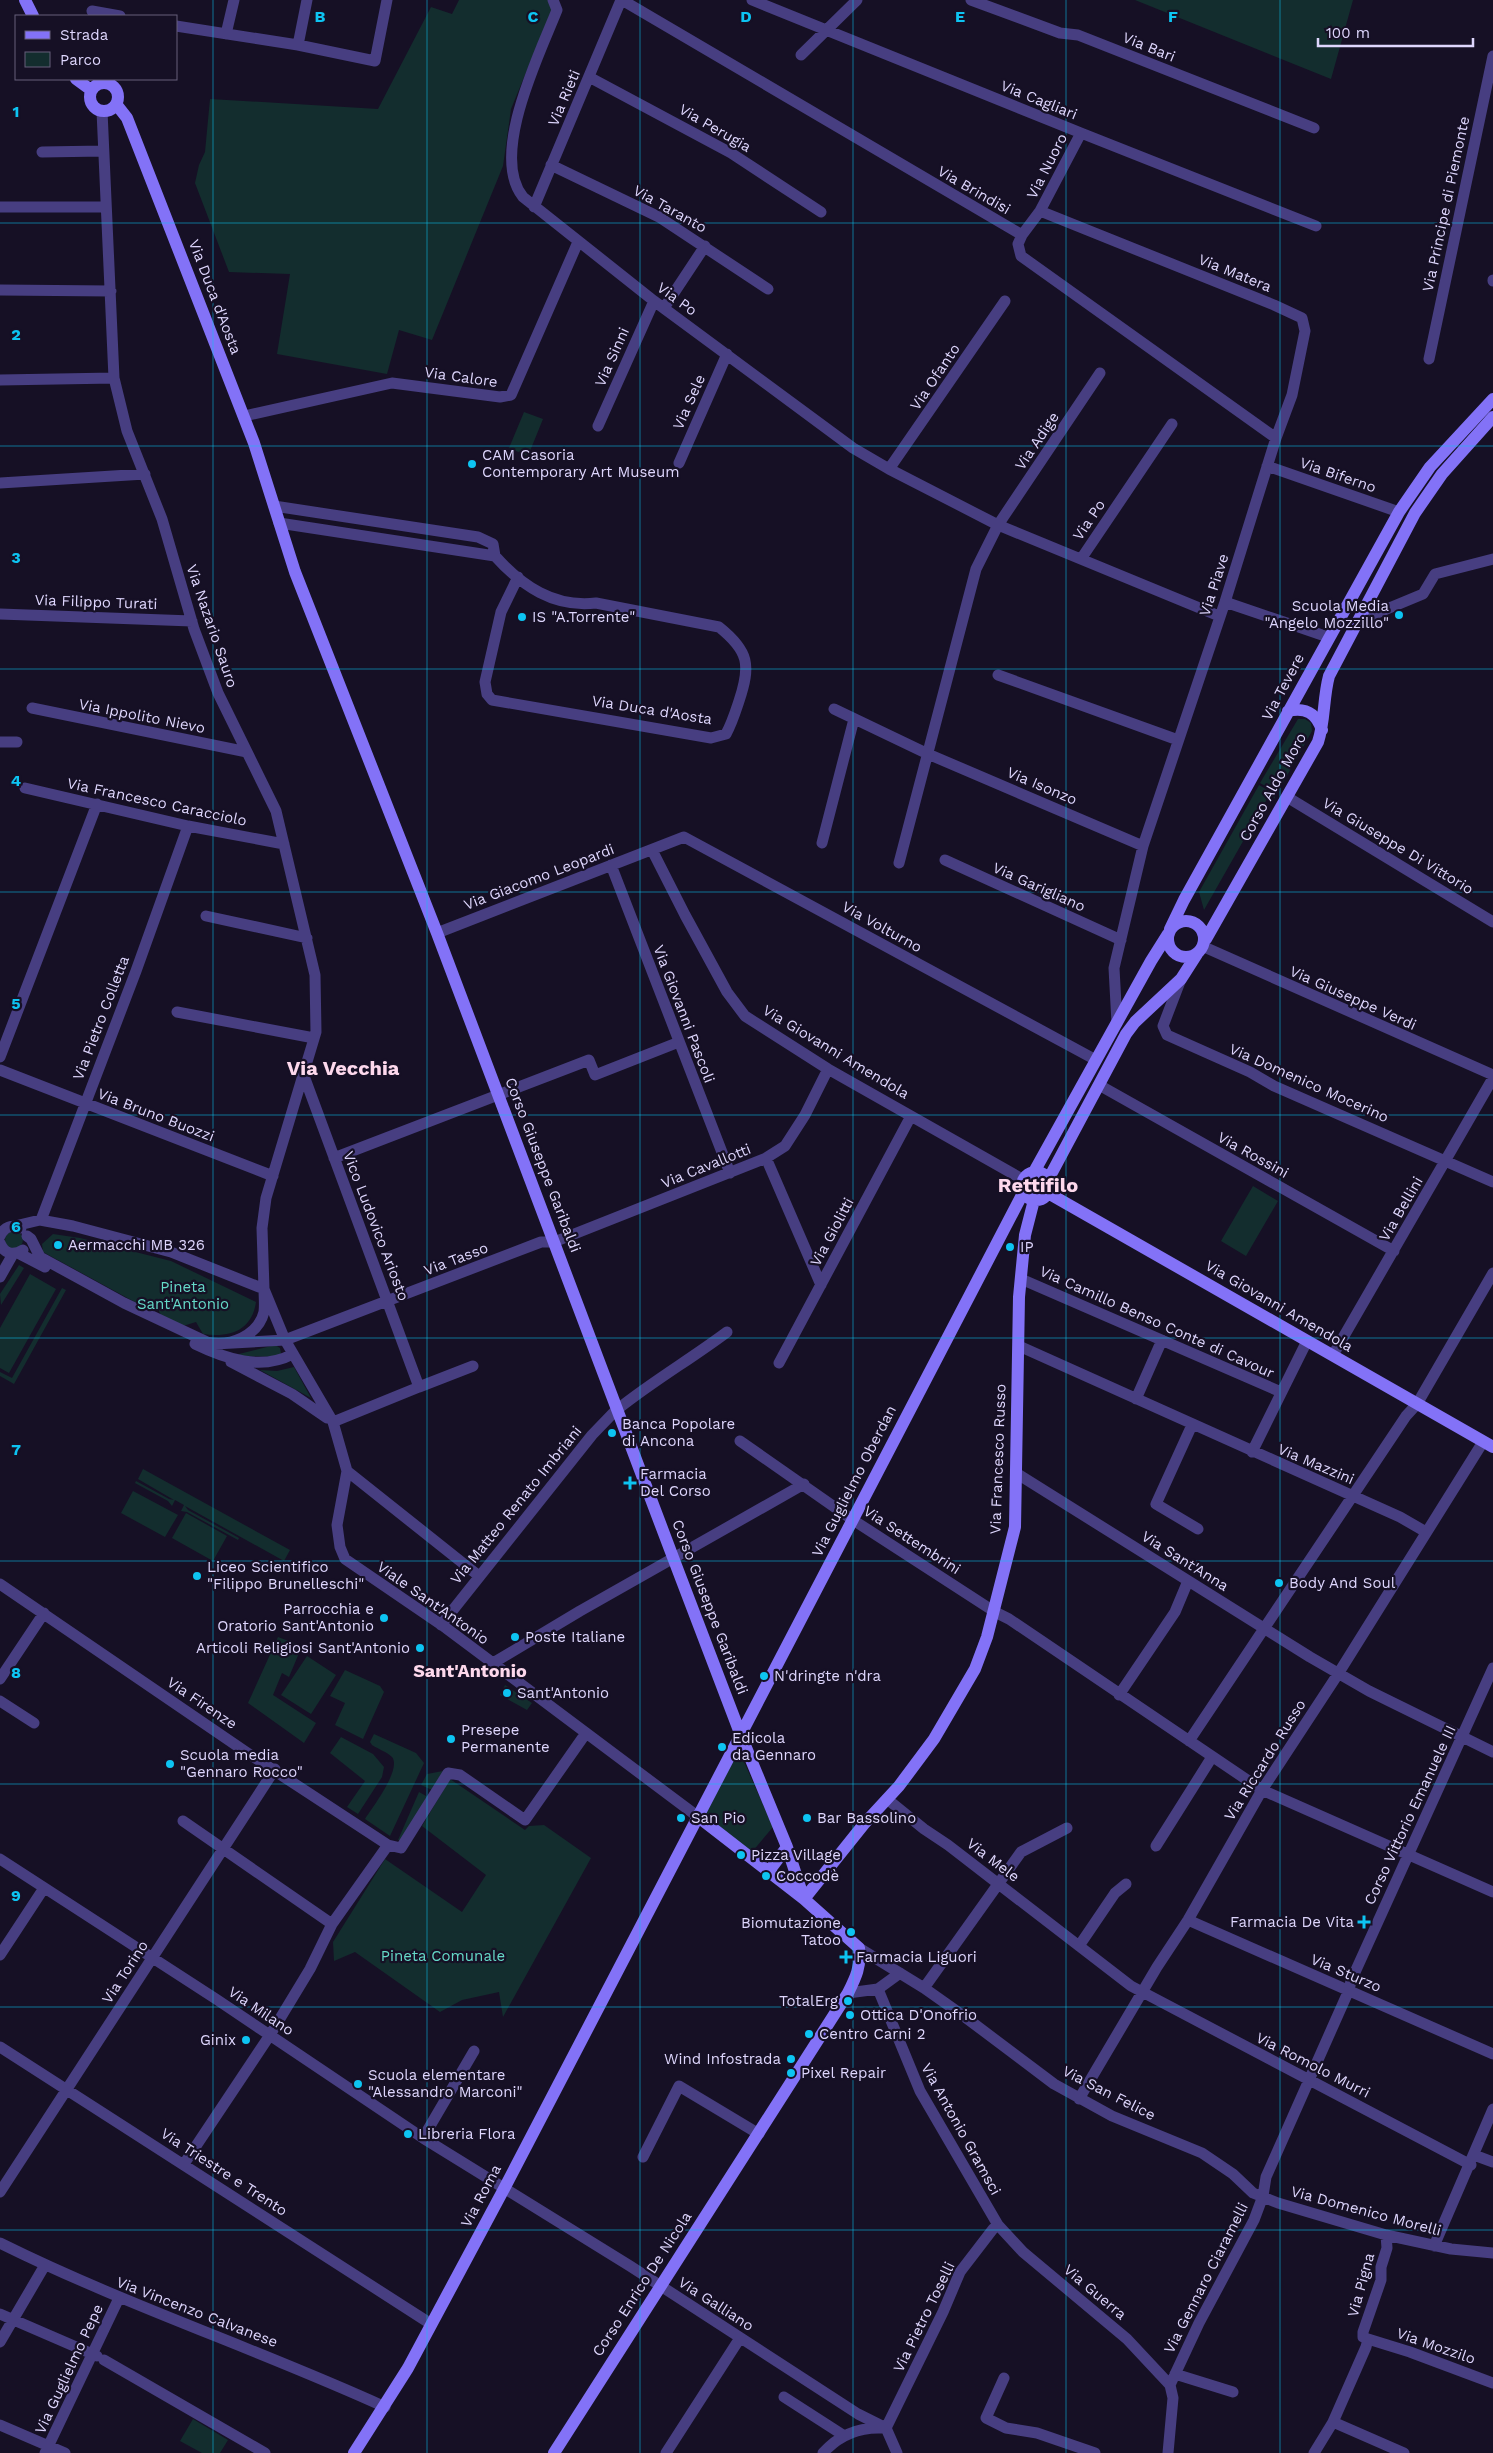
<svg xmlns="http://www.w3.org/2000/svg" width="1493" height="2453" viewBox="0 0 1493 2453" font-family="'Work Sans',sans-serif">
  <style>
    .green { fill: #132d2e }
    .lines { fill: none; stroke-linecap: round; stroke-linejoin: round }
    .street { stroke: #473e81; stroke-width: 11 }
    .secondary { stroke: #8372f7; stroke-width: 12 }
    .grid { fill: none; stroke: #0dc4f2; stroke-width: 1; stroke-opacity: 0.55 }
    .poi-dot { fill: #0dc4f2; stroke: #161025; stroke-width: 2 }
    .labels { text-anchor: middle; stroke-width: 4.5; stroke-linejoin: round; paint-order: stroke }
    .street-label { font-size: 15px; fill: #ded6fd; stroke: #161025 }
    .poi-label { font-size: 15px; fill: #ded6fd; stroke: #161025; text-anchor: start }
    .park-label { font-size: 15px; fill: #65d9c8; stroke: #161025 }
    .quarter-label { font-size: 18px; font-weight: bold; fill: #fdd8ec; stroke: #161025 }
    .district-label { font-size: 20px; font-weight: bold; fill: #fdd8ec; stroke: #161025 }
    .grid-label { font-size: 16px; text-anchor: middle; font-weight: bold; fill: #0dc4f2; stroke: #161025; stroke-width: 4.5; stroke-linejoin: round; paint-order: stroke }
  </style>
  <rect width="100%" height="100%" fill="#161025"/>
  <path class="green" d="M459,0h89l4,9 -41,100 -8,57 -71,174 -33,-10 -12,44 -110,-20 13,-80 -61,-2 -34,-89 4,-18 6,-13 5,-53 168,10 53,-102 21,7z
    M1135,0h218l-22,79z
    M524,412l19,7 -15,37 -19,-8z
    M1298,719h7l6,4 1,8 -38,68 -2,-9 -12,-7z
    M1259,785l12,7 -67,118 -5,-18z
    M1253,1186l25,15 -32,55 -25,-15z
    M5 1240a9 9 0 1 1 18 0a9 9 0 1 1-18 0Z
    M53,1234l27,4 91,23 85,41c-4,29 -27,36 -53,32l-7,-12 -13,4 -22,-11 -5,-9 -12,1 -101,-55 -1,-8z
    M19,1265l5,3 -23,37 -1,-11z
    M30,1274l26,15 -47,84 -9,-5v-40z
    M62,1288l4,2 -52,94 -14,-8v-4l12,6z
    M275,1345l5,3 1,5 -3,4 -38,-1 -1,-2z
    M294,1367l17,31 -51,-28 17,1z
    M143,1469l147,81 -6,11 -99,-55 3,4 51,28 -1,2 -51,-28 -6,-1 3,-6 -9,-5 -3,6 -4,-5 -33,-18 1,-2 33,18 5,1 -36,-21z
    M133,1491l45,24 -13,22 -44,-24z
    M186,1513l41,23 -14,25 -41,-23z
    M278,1637l24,9 -13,31 -7,-4 -9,22 43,28 -12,20 -56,-40z
    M307,1656l29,19 -25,39 -30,-19z
    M345,1670l35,16 4,6 -21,47 -28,-14 10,-22 -15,-7z
    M505,1685l27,18 -5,7 -27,-15z
    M374,1734l42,19 8,10 -34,73 -25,-17c7,-11 37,-50 27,-62 -5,-5 -14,-8 -20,-12l-2,-3z
    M341,1737l32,17 11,13 -2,10 -24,37 -11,-7 18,-26 -35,-28z
    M737,1746l36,81 -21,25 -49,-38z
    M443,1771l-11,19 -11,-5 6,-11z
    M450,1779l75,51 4,-4 15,-1 47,33 -88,159 -4,-25 -37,8 -22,12 -85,-60 -21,9 -1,-19 52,-83 77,53 24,-37 -64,-49z
    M419,1792l9,5 -27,44 -3,-1z
    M193,2419l35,21 -8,13h-18l-22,-12z"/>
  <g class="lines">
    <path class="street" d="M553,0l4,10c-17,43 -68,145 -34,187l131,104 199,147 36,21 109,56 221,91
      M622,0l400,235 -4,9 3,12 255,182
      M752,0l329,133 235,93
      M971,0l89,33 18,2 236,93
      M92,11l28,5
      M176,26l122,19 77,16 12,-61
      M226,34l8,-34
      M298,45l9,-45
      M801,55l56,-55
      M589,77l142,76 90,59
      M109,79v5
      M102,111l12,267 13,53 35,88 32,110 24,64 58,118 39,164 1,57 -50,166 -4,30 2,61 21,51 48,82 14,49 -10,54 3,22 5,12 101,69 251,188
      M42,152l61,-1
      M551,165l108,52 109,72
      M0,207h106
      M534,207l87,-207
      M1040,211l234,94 28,13 3,13 -13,64 -16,43 -51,164 -82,244 -29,122 3,55
      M1022,235l18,-24 41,-78
      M1493,281v-1
      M0,290l111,1
      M664,308l41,-62
      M1429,359l64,-303
      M0,380l114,-2
      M244,416l148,-33 108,14 11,-2 67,-153
      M598,426l56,-125
      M679,463l48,-109
      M1267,466l132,46
      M889,469l116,-168
      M0,483l145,-9
      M274,506l204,31 15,7 2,12
      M279,523l216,33c27,30 59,52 101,47l123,24c30,24 32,38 20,74 -4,12 -7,22 -13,33l-15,4 -219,-38 -5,-6 -2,-12 16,-70 17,-35
      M1081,559l91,-135
      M1225,602l103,35
      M0,614l192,7
      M1358,621l65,-27 12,-20 58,-15
      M998,675l180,65
      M32,708l215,44
      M834,709l94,45 215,92
      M0,742h17
      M25,788l163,38 96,18
      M1287,797l206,125
      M822,843l32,-124
      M652,850l33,65 42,77 18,24 83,53 196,111
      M945,860l176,80
      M899,863l77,-294 22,-44 102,-152
      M611,865l119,308
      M206,916l101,22
      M437,933l247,-96 412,223
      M1202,946l291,129
      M1181,979l-18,47 4,9 83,37 24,14 219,96
      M177,1012l137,26
      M0,1057l97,-253
      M0,1070l273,106
      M304,1076l115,311 -86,35
      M1099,1085l295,166
      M334,1158l255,-98 6,15 84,-33
      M766,1158l55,127
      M41,1220l95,-249 52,-145
      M15,1226l25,-6 33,6 98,26 93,37c0,7 1,16 0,23 -6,24 -34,35 -57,30l-83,-39 -84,-46 -9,-18 -4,-3
      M0,1236c4,-9 12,-12 21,-8
      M0,1243c4,11 13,13 23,7
      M18,1253l27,14
      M0,1277l13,-23
      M1021,1279l260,113
      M195,1344c31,15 66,27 98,10
      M215,1344l70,-4 256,-98h13l212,-84 19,-12 20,-31 23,-46
      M1019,1346l381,171 26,15
      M1333,1355l160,-277
      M231,1362l61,32 35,24
      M779,1363l132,-247
      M419,1387l54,-21
      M1136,1399l26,-59
      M618,1409c35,-28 73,-50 109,-77
      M1192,1425l-36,79 42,25
      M740,1441l113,79 142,92 14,7 253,171 231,102
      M1252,1452l55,-111
      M347,1471l132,105
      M1016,1473l294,184 59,34 124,61
      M0,1584l246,168 142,93
      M441,1625l151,-190 26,-27
      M493,1663l87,-52 224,-127
      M0,1679l44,-66
      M1119,1695l56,-83 13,-31
      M0,1701l34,22
      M1189,1741l217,-325 11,-12 76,-131
      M887,1799l37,30 24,16 183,141 340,179
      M183,1821l149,103
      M1156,1846l56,-89
      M0,1859l216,140 207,139 207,128 228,148 28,14
      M1188,1920l305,134
      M1079,1946l36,-53 11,-9
      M859,1948l65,40 41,29 89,67 58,32 90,37 31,21 20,19 25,10 108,32 65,14 42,4
      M0,1955l44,-67
      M924,1988l97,-136 46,-24
      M878,1989l42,102 78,134 25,27 104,87 43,46
      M848,1993l30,-4 22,-16
      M0,2047l431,277
      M1079,2099l78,-132 31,-47 74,-130 76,-116 145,-232
      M423,2138l51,-87
      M1474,2155l19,7
      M643,2157l36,-71 80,48
      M184,2164l86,-129 40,-66 22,-45 56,-79 13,3 47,-75 12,2 65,45 61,-87
      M0,2192l275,-423
      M0,2243c125,62 258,106 385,164
      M1434,2246l59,-137
      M0,2314l97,42
      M1368,2339l42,13 83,31
      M0,2342l45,-77
      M104,2360l161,93
      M1175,2374l58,18
      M1004,2378l-18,40 20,10 31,5 58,20
      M784,2397l59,38
      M1333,2422l71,31
      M0,2425l65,28
      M886,2428l57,-116 17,-40 33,-43 5,-4
      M886,2428l11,25
      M45,2453l74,-155
      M666,2453l74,-115
      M823,2453c16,-18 35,-26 59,-25
      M1168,2453l5,-55 -3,-13 29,-62 55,-103 9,-24 3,-19 83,-187 2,-9 142,-313
      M1314,2453l19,-31 33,-75 2,-8 -5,-2v-5l18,-52v-13l6,-19 -1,-13"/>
    <path class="secondary" d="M25,0l8,16
      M76,79l15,11
      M90 97a14 14 0 1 1 28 0a14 14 0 1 1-28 0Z
      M116,104l11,14 127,325 41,129 142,361 237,627 66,173 47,114 17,52
      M1288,711c18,-4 28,2 34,19
      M1168 939a18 18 0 1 1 36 0a18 18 0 1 1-36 0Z
      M1170,929l14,-29 215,-388 31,-45 63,-68
      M1206,939l112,-197c7,-21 5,-44 11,-66l86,-163 27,-39 51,-57
      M1022 1186a14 14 0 1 1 28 0a14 14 0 1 1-28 0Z
      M1034,1172l117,-211 17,-27
      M1048,1180l78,-146 9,-12 46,-43 16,-25
      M1048,1193l445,254
      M769,1871l18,-24
      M804,1899l60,-75 35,-38 35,-47 41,-70 12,-32 28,-110 4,-230 6,-62 9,-35
      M354,2453l54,-85 97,-181 518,-994
      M554,2453l294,-460c8,-16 13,-26 11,-45l-55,-49 -107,-83"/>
  </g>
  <path class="grid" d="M213,0v2453M427,0v2453M640,0v2453M853,0v2453M1066,0v2453M1280,0v2453M0,223h1493M0,446h1493M0,669h1493M0,892h1493M0,1115h1493M0,1338h1493M0,1561h1493M0,1784h1493M0,2007h1493M0,2230h1493"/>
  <g class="poi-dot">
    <circle cx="472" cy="464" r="5"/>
    <circle cx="1399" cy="615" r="5"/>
    <circle cx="522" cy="617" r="5"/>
    <circle cx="58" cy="1245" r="5"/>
    <circle cx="1010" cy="1247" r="5"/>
    <circle cx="612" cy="1433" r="5"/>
    <path d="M627.5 1475.5h5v5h5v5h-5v5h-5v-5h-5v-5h5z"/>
    <circle cx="197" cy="1576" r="5"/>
    <circle cx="1279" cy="1583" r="5"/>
    <circle cx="384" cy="1618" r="5"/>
    <circle cx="515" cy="1637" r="5"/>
    <circle cx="420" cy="1648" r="5"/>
    <circle cx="764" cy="1676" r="5"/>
    <circle cx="507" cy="1693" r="5"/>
    <circle cx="451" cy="1739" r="5"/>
    <circle cx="722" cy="1747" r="5"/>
    <circle cx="170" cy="1764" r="5"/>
    <circle cx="681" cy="1818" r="5"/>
    <circle cx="807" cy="1818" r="5"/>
    <circle cx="741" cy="1855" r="5"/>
    <circle cx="766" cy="1876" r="5"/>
    <path d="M1361.5 1914.5h5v5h5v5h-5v5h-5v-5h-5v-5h5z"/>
    <circle cx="851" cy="1932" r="5"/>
    <path d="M843.5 1949.5h5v5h5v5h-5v5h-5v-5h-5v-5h5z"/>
    <circle cx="848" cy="2001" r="5"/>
    <circle cx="850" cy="2015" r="5"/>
    <circle cx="809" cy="2034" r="5"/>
    <circle cx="246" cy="2040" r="5"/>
    <circle cx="791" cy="2059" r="5"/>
    <circle cx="791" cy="2073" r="5"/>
    <circle cx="358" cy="2084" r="5"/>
    <circle cx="408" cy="2134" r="5"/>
  </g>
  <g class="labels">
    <g class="street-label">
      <text transform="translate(1149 47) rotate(22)" y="5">Via Bari</text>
      <text transform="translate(564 98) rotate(-67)" y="5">Via Rieti</text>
      <text transform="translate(1039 100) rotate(22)" y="5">Via Cagliari</text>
      <text transform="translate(715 128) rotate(30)" y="5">Via Perugia</text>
      <text transform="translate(1047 166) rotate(-63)" y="5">Via Nuoro</text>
      <text transform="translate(974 190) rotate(30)" y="5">Via Brindisi</text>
      <text transform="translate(1446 204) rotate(-78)" y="5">Via Principe di Piemonte</text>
      <text transform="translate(670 209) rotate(29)" y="5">Via Taranto</text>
      <text transform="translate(1235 273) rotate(22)" y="5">Via Matera</text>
      <text transform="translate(215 297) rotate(69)" y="5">Via Duca d'Aosta</text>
      <text transform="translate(677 299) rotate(36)" y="5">Via Po</text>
      <text transform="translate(612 357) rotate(-66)" y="5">Via Sinni</text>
      <text transform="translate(461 377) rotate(8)" y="5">Via Calore</text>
      <text transform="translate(935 377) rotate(-56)" y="5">Via Ofanto</text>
      <text transform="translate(689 402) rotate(-66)" y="5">Via Sele</text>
      <text transform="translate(1037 441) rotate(-56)" y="5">Via Adige</text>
      <text transform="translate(1338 475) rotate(19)" y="5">Via Biferno</text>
      <text transform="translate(1089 520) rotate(-56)" y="5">Via Po</text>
      <text transform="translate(1214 585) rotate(-72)" y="5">Via Piave</text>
      <text transform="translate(96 602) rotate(2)" y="5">Via Filippo Turati</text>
      <text transform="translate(212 626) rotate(71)" y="5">Via Nazario Sauro</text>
      <text transform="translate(1283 687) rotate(-62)" y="5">Via Tevere</text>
      <text transform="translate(652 710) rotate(9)" y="5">Via Duca d'Aosta</text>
      <text transform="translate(142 716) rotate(11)" y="5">Via Ippolito Nievo</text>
      <text transform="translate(1042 786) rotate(23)" y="5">Via Isonzo</text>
      <text transform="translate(1273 787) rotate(-61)" y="5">Corso Aldo Moro</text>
      <text transform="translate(157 802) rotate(12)" y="5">Via Francesco Caracciolo</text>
      <text transform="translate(1398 846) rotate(31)" y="5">Via Giuseppe Di Vittorio</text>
      <text transform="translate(539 877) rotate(-21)" y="5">Via Giacomo Leopardi</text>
      <text transform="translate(1039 887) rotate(24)" y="5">Via Garigliano</text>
      <text transform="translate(882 927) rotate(29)" y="5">Via Volturno</text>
      <text transform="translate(1353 998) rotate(24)" y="5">Via Giuseppe Verdi</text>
      <text transform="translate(684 1014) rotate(69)" y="5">Via Giovanni Pascoli</text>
      <text transform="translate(101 1018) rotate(-69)" y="5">Via Pietro Colletta</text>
      <text transform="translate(836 1052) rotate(31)" y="5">Via Giovanni Amendola</text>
      <text transform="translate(1309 1083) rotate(24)" y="5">Via Domenico Mocerino</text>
      <text transform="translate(156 1115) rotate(21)" y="5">Via Bruno Buozzi</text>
      <text transform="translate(1253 1155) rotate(29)" y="5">Via Rossini</text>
      <text transform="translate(543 1165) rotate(69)" y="5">Corso Giuseppe Garibaldi</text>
      <text transform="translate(706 1166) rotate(-22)" y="5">Via Cavallotti</text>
      <text transform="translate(1401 1209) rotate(-60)" y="5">Via Bellini</text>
      <text transform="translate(376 1226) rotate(69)" y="5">Vico Ludovico Ariosto</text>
      <text transform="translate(832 1232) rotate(-62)" y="5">Via Giolitti</text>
      <text transform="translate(456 1259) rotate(-21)" y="5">Via Tasso</text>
      <text transform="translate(1279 1306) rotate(30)" y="5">Via Giovanni Amendola</text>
      <text transform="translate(1157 1322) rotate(24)" y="5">Via Camillo Benso Conte di Cavour</text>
      <text transform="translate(998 1459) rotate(-88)" y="5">Via Francesco Russo</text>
      <text transform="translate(1316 1464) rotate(23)" y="5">Via Mazzini</text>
      <text transform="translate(854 1481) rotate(-63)" y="5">Via Guglielmo Oberdan</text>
      <text transform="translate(516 1505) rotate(-51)" y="5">Via Matteo Renato Imbriani</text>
      <text transform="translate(912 1540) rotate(33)" y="5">Via Settembrini</text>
      <text transform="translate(1185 1561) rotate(32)" y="5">Via Sant'Anna</text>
      <text transform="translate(433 1603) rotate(35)" y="5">Viale Sant'Antonio</text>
      <text transform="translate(710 1607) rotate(69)" y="5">Corso Giuseppe Garibaldi</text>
      <text transform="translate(202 1703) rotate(34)" y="5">Via Firenze</text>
      <text transform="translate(1265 1760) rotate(-58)" y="5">Via Riccardo Russo</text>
      <text transform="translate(1410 1815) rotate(-65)" y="5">Corso Vittorio Emanuele III</text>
      <text transform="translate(993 1860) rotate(37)" y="5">Via Mele</text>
      <text transform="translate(125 1972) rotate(-57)" y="5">Via Torino</text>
      <text transform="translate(1346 1973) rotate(23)" y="5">Via Sturzo</text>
      <text transform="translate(261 2011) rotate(34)" y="5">Via Milano</text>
      <text transform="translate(1313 2065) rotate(27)" y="5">Via Romolo Murri</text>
      <text transform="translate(1109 2093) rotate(27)" y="5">Via San Felice</text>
      <text transform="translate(961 2129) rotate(61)" y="5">Via Antonio Gramsci</text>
      <text transform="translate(224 2172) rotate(33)" y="5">Via Triestre e Trento</text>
      <text transform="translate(481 2196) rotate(-62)" y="5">Via Roma</text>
      <text transform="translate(1366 2211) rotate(15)" y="5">Via Domenico Morelli</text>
      <text transform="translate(1206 2278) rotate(-63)" y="5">Via Gennaro Ciaramelli</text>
      <text transform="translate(642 2284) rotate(-57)" y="5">Corso Enrico De Nicola</text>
      <text transform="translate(1361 2285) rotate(-75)" y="5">Via Pigna</text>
      <text transform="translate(1095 2292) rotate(40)" y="5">Via Guerra</text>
      <text transform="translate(716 2304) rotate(33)" y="5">Via Galliano</text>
      <text transform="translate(197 2312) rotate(21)" y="5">Via Vincenzo Calvanese</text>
      <text transform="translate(924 2317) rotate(-64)" y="5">Via Pietro Toselli</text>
      <text transform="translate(1436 2346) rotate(19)" y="5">Via Mozzilo</text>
      <text transform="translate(69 2369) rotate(-65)" y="5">Via Guglielmo Pepe</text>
    </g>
    <g class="poi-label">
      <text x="482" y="460">CAM Casoria<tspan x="482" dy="17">Contemporary Art Museum</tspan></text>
      <text x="1389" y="611" text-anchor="end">Scuola Media<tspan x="1389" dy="17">"Angelo Mozzillo"</tspan></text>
      <text x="532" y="622">IS "A.Torrente"</text>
      <text x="68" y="1250">Aermacchi MB 326</text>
      <text x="1020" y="1252">IP</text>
      <text x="622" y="1429">Banca Popolare<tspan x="622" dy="17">di Ancona</tspan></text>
      <text x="640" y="1479">Farmacia<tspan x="640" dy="17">Del Corso</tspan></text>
      <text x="207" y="1572">Liceo Scientifico<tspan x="207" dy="17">"Filippo Brunelleschi"</tspan></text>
      <text x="1289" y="1588">Body And Soul</text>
      <text x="374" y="1614" text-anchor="end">Parrocchia e<tspan x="374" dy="17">Oratorio Sant'Antonio</tspan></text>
      <text x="525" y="1642">Poste Italiane</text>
      <text x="410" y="1653" text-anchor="end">Articoli Religiosi Sant'Antonio</text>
      <text x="774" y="1681">N'dringte n'dra</text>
      <text x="517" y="1698">Sant'Antonio</text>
      <text x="461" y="1735">Presepe<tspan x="461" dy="17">Permanente</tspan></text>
      <text x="732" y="1743">Edicola<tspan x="732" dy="17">da Gennaro</tspan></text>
      <text x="180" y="1760">Scuola media<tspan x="180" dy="17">"Gennaro Rocco"</tspan></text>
      <text x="691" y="1823">San Pio</text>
      <text x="817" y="1823">Bar Bassolino</text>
      <text x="751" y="1860">Pizza Village</text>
      <text x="776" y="1881">Coccodè</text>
      <text x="1354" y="1927" text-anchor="end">Farmacia De Vita</text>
      <text x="841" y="1928" text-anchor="end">Biomutazione<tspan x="841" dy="17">Tatoo</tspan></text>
      <text x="856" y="1962">Farmacia Liguori</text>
      <text x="838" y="2006" text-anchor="end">TotalErg</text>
      <text x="860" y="2020">Ottica D'Onofrio</text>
      <text x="819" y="2039">Centro Carni 2</text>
      <text x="236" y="2045" text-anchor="end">Ginix</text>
      <text x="781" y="2064" text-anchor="end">Wind Infostrada</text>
      <text x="801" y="2078">Pixel Repair</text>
      <text x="368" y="2080">Scuola elementare<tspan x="368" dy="17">"Alessandro Marconi"</tspan></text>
      <text x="418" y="2139">Libreria Flora</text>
    </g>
    <g class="park-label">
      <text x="183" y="1292">Pineta<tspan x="183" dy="17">Sant'Antonio</tspan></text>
      <text x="443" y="1961">Pineta Comunale</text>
    </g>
    <g class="quarter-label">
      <text x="470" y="1677">Sant'Antonio</text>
    </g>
    <g class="district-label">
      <text x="343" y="1075">Via Vecchia</text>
      <text x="1038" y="1192">Rettifilo</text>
    </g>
  </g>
  <g class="grid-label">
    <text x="320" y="22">B</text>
    <text x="533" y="22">C</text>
    <text x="746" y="22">D</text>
    <text x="960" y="22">E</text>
    <text x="1173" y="22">F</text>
    <text x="16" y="117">1</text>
    <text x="16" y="340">2</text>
    <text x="16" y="563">3</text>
    <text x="16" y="786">4</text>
    <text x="16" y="1009">5</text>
    <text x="16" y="1232">6</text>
    <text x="16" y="1455">7</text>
    <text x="16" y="1678">8</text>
    <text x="16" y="1901">9</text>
  </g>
  <rect x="15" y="15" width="162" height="65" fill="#161025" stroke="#665f7b"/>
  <rect x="25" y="31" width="25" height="8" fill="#8372f7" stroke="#665f7b"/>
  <text x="60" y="40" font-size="15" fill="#ded6fd">Strada</text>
  <rect x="25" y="52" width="25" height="15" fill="#132d2e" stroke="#665f7b"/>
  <text x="60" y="65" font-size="15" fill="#ded6fd">Parco</text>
  <path d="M1318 38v8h155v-8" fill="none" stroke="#ded6fd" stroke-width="2.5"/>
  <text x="1326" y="38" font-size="15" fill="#ded6fd" stroke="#161025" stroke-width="4" paint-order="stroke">100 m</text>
</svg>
